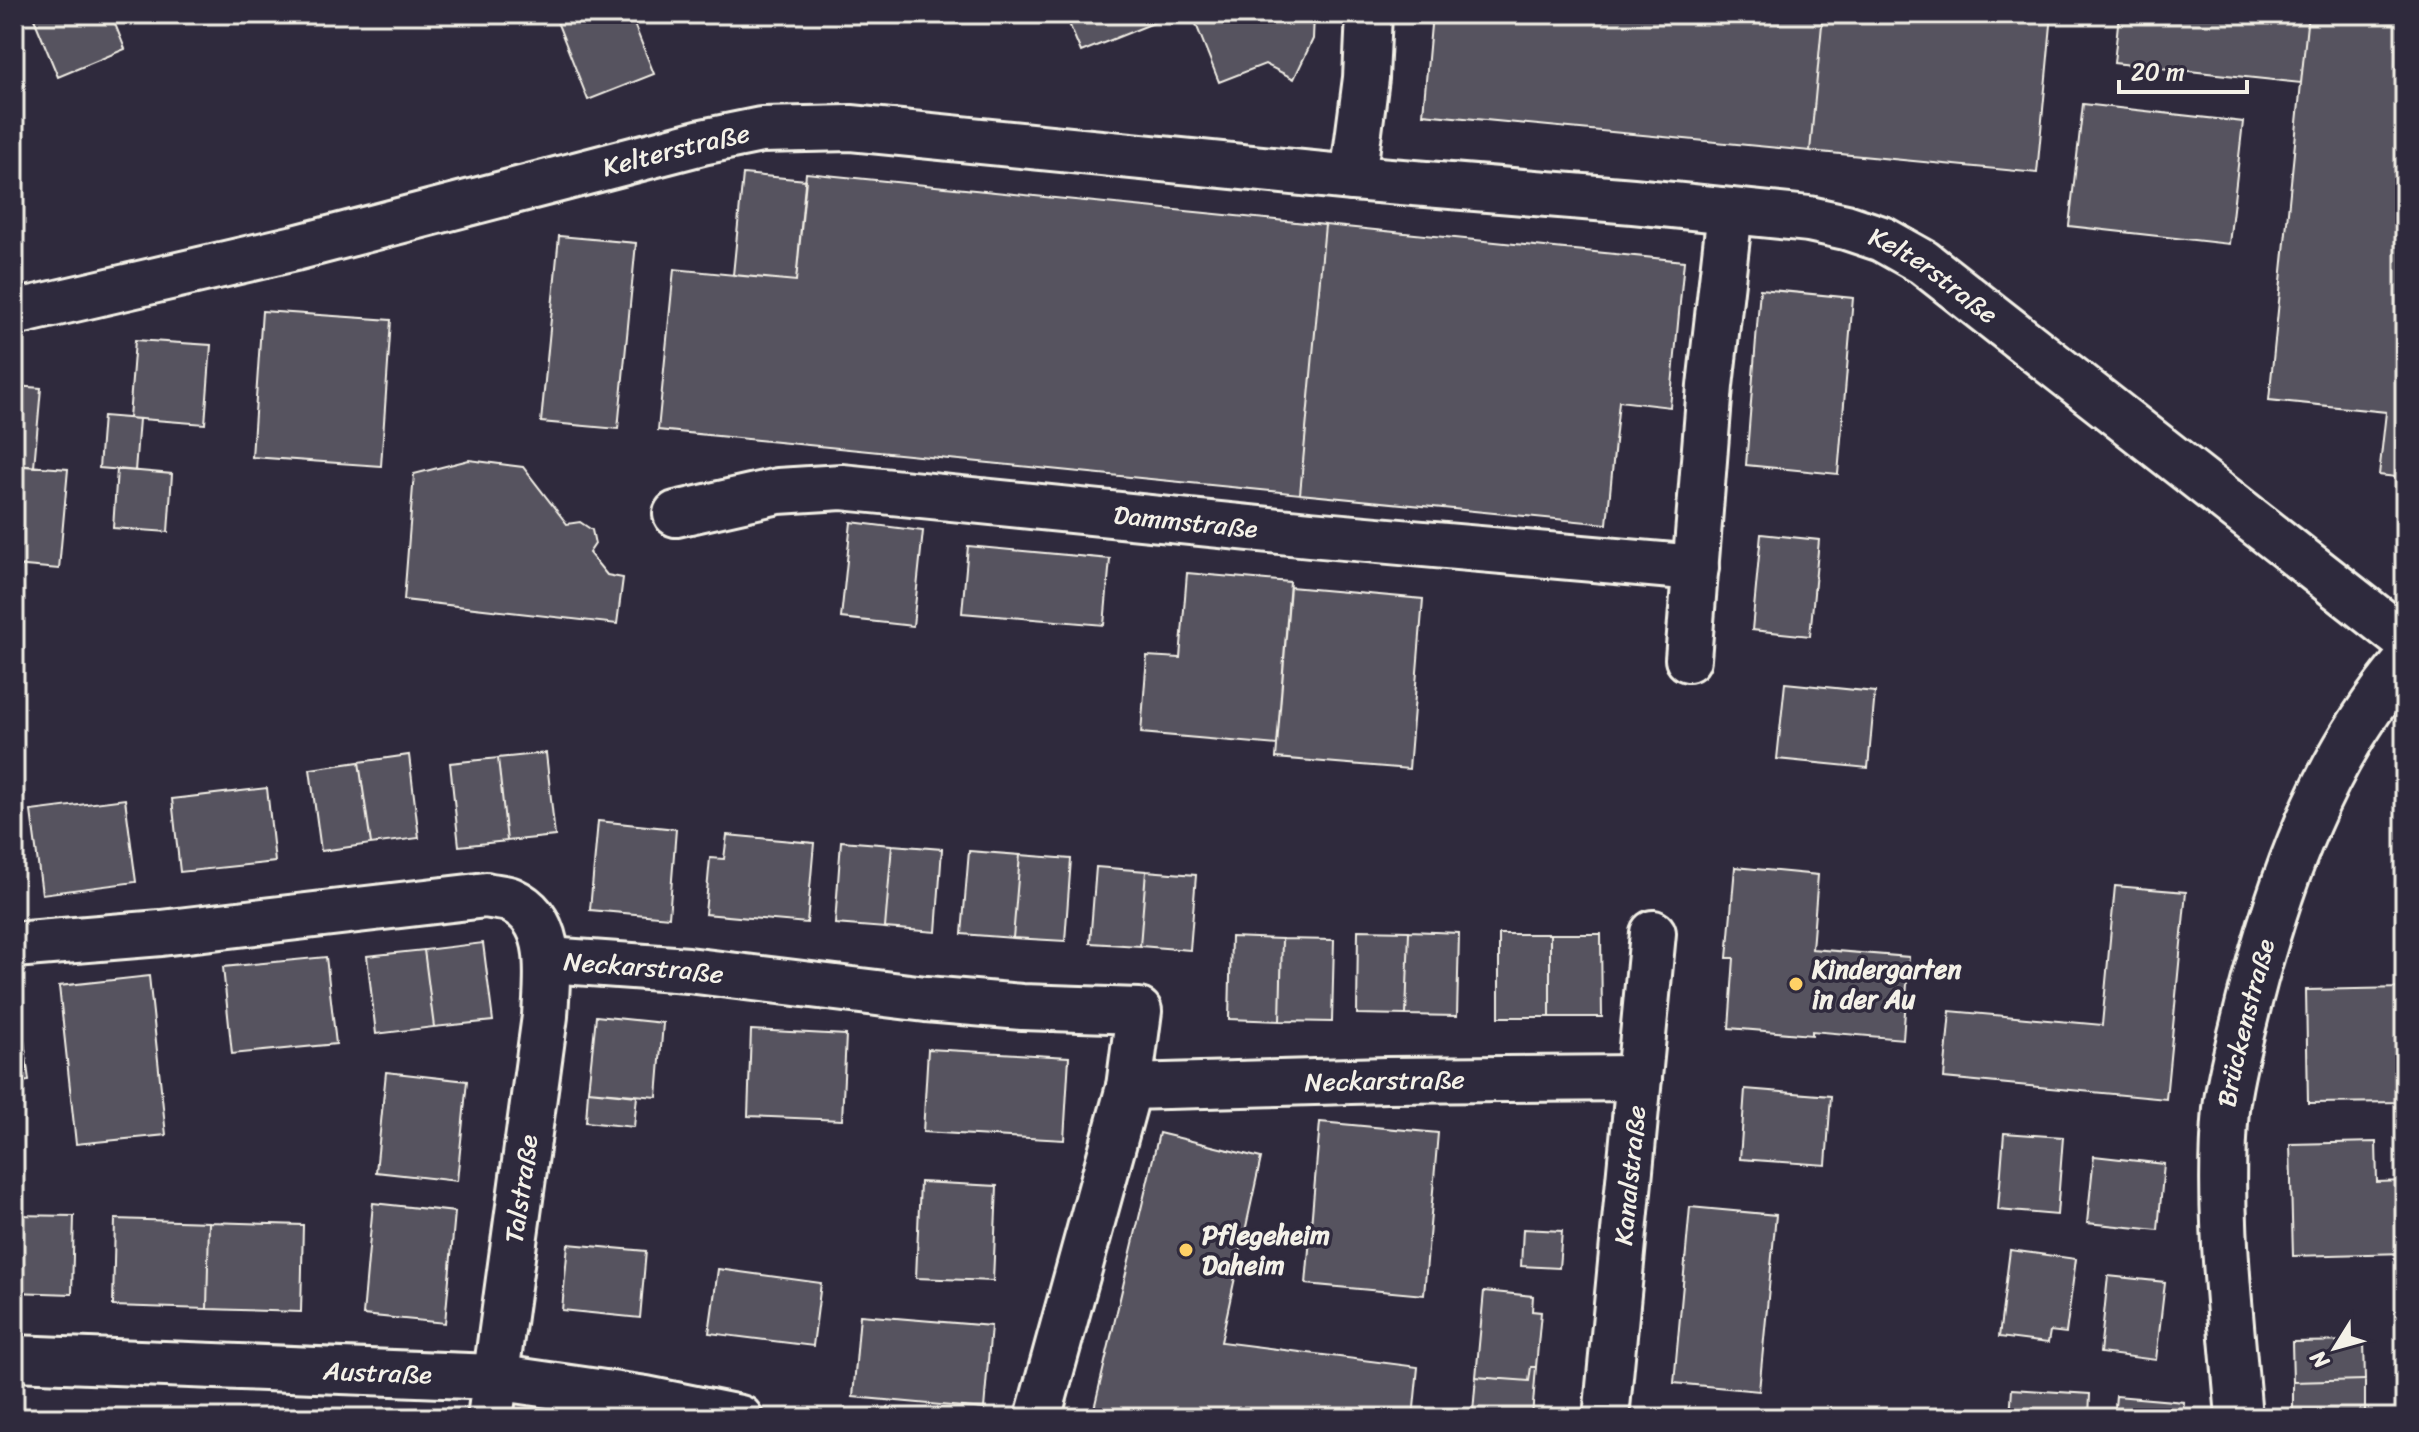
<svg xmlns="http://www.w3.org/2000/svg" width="2419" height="1432" viewBox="0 0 2419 1432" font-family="Sriracha,sans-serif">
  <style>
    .building { fill: #56525f; stroke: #f4f1e8; stroke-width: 2 }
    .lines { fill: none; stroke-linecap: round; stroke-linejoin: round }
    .minor-casing { stroke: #f4f1e8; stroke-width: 50 }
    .minor { stroke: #2f2a3d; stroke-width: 44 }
    .poi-dot { fill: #ffd166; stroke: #2f2a3d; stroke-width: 3 }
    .labels { text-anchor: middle; stroke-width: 7; stroke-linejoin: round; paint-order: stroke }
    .street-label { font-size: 26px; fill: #f4f1e8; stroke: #2f2a3d }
    .poi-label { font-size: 26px; font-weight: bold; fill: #f4f1e8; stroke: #2f2a3d; text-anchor: start }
  </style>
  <rect width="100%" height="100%" fill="#2f2a3d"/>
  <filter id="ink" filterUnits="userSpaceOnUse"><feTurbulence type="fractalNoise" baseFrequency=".0125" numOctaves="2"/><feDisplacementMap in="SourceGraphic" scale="16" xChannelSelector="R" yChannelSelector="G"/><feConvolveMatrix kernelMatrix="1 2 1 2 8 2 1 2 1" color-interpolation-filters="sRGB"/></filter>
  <g filter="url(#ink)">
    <path class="building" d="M32,14h79l14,35 -67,28z
      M554,14h76l24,60 -66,26z
      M1065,14h111l-95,38z
      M1192,14h122l-1,25 -19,40 -29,-15 -46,18z
      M1432,14h391l-13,137 -387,-37z
      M1823,14h229l-15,159 -227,-22z
      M2119,14h189l-7,69 -187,-20z
      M2308,14h97v464l-26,-3 7,-63 -117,-12z
      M2083,104l160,18 -14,122 -160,-18z
      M806,173l519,52 -25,269 -642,-64 16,-161 122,12z
      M743,174l63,6 -10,101 -63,-6z
      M1325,225l359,36 -14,146 -51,-6 -12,123 -307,-30z
      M559,236l77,7 -18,186 -77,-7z
      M1760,289l93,9 -15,176 -92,-9z
      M262,311l129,9 -10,146 -129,-9z
      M135,340l76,5 -6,79 -76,-6z
      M14,386l27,2 -7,79 -20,-2z
      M103,416l36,3 -4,52 -36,-3z
      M469,460l54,7 44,57 13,-2 12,8 3,14 -6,9 18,22 16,3 -6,46 -213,-24 10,-126z
      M14,465l54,4 -9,100 -45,-4z
      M117,469l55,5 -4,58 -55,-4z
      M851,522l72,9 -10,95 -72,-8z
      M1761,534l58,6 -9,96 -58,-6z
      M968,546l142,13 -6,66 -142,-12z
      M1187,573l103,9 -13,163 -136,-12 6,-77 33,2z
      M1290,587l133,12 -14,170 -133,-11z
      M1785,683l90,9 -7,76 -91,-9z
      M546,753l9,83 -48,5 -9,-83z
      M409,755l10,83 -48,6 -12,-82z
      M498,758l9,83 -48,5 -9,-83z
      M359,762l12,82 -50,7 -11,-82z
      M267,788l8,74 -95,10 -8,-73z
      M125,799l11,83 -94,12 -11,-83z
      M598,821l78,8 -7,88 -79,-7z
      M727,835l87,8 -7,80 -102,-9 5,-56 14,1z
      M841,841l51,4 -7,83 -50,-4z
      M892,845l50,4 -6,83 -51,-4z
      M969,851l51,4 -7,83 -51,-4z
      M1020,855l51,4 -6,82 -52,-3z
      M1096,867l50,4 -6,75 -50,-3z
      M1735,867l83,8 -6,74 97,8 -6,82 -91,-8v4l-83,-7 5,-70h-7z
      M1146,871l50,4 -6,75 -50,-4z
      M2115,886l71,6 -20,207 -222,-21 6,-67 152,14z
      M1358,930l51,1 -3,84 -49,-1z
      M1409,931l50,2 -2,83 -51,-1z
      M1499,934h51v83h-51z
      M1550,934h51l1,83h-52z
      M1231,937l51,2 -2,82 -51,-2z
      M1282,939l52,1 -2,82 -52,-1z
      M483,943l10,78 -59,6 -10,-77z
      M424,950l10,77 -58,7 -9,-78z
      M326,957l10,87 -104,10 -9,-87z
      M149,976l17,159 -90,9 -17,-158z
      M2405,988v114l-97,1 -2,-113z
      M14,999h5l10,82 -15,2z
      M596,1016l67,7 -6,74 -69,-6z
      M751,1030l95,5 -4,85 -94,-4z
      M928,1049l141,8 -5,83 -141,-8z
      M386,1072l81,9 -10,100 -81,-9z
      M1745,1089l86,7 -5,69 -86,-6z
      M588,1091l49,5 -3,31 -48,-5z
      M1320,1122l118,11 -14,162 -118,-11z
      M1159,1133l102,25 -40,184 197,25 -5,51h-304l-16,-5z
      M2004,1133l59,4 -6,78 -59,-5z
      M2376,1142l1,40 28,-1v72l-112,3 -3,-112z
      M2094,1156l70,8 -6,66 -71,-7z
      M920,1182l77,4 -4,95 -77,-3z
      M373,1203l82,9 -10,111 -82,-8z
      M1690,1207l86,8 -17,176 -85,-8z
      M14,1215l60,1 -2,78 -58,-2z
      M115,1219l94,3 -2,87 -94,-3z
      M209,1222l94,3 -2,87 -94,-3z
      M1523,1229l39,2 -3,37 -38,-2z
      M568,1244l78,7 -6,67 -78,-8z
      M2010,1250l66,9 -10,74 -16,-2 -2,12 -49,-6z
      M718,1269l103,14 -8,63 -104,-13z
      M2108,1276l57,6 -9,78 -56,-7z
      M1484,1291l49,5 -1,15 9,1 -5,55h-5l-2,14 -53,-4z
      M860,1315l131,11 -7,83 -131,-12z
      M2364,1341l1,39 -72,2 -1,-40z
      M1531,1367h5l-4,50 -59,-5 3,-35 53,4z
      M2365,1380v38h-72v-36z
      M2012,1389l78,5 -1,24h-79z
      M2116,1396l68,6 -1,16h-69z
      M1467,1412l65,5 6,1h-72z"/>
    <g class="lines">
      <defs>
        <g id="minor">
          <path d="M1353,178l13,-100 3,-64"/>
          <path id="s1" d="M14,313l281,-65 407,-106 59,-12 90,-2 502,50 280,23 176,18 37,8 36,12 41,23 482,378"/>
          <path id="s2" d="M676,514l102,-23 64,-4 468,47 386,34"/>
          <path d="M1688,659l22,-273 20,-175"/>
          <path d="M14,945l147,-12 325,-38c7,2 18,2 25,5 45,20 36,76 34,116l-55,402"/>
          <path id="s3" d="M548,960l140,10 238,29 96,8 117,4 -10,76 258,-7 252,-2"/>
          <path id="s4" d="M14,1358l480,19 152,22 94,19"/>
          <path d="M1038,1418l91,-331"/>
          <path id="s5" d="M1606,1418l47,-485"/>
          <path id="s6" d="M2239,1418c-8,-102 -22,-207 -13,-309 4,-36 15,-73 23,-107 31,-122 74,-243 156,-339"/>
        </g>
      </defs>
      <use href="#minor" class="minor-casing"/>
      <use href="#minor" class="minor"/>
    </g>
  </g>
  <g class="poi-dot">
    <circle cx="1796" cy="984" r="8"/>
    <circle cx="1186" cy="1250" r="8"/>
  </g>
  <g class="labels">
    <g class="street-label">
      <text dy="9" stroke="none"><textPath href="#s1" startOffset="682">Kelterstraße</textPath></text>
      <text dy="9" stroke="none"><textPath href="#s1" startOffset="1960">Kelterstraße</textPath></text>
      <text dy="9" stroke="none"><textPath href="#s2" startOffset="514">Dammstraße</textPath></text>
      <text dy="9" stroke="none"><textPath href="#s3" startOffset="96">Neckarstraße</textPath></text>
      <text dy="9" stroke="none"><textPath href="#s6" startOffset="398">Brückenstraße</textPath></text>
      <text dy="9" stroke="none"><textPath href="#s3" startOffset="926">Neckarstraße</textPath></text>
      <text dy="9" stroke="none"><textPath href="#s5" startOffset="244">Kanalstraße</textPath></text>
      <text transform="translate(521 1189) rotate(-82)" y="9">Talstraße</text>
      <text dy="9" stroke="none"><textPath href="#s4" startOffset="364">Austraße</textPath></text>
    </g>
    <g class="poi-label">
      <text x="1812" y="978">Kindergarten<tspan x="1812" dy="30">in der Au</tspan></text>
      <text x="1202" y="1244">Pflegeheim<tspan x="1202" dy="30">Daheim</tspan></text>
    </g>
  </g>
  <rect width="2419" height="1432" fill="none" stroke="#2f2a3d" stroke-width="48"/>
  <rect x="24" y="24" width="2371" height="1384" fill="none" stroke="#f4f1e8" stroke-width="3" filter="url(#ink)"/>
  <g transform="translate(2335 1348) rotate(233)" stroke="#2f2a3d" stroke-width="6" paint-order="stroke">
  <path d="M0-6L14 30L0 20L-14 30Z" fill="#f4f1e8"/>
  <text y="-12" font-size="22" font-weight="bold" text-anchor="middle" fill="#f4f1e8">N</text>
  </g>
  <path d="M2119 80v12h128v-12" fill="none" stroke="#f4f1e8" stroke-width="4"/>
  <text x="2131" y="80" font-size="24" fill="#f4f1e8" stroke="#2f2a3d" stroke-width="6" paint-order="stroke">20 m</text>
</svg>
